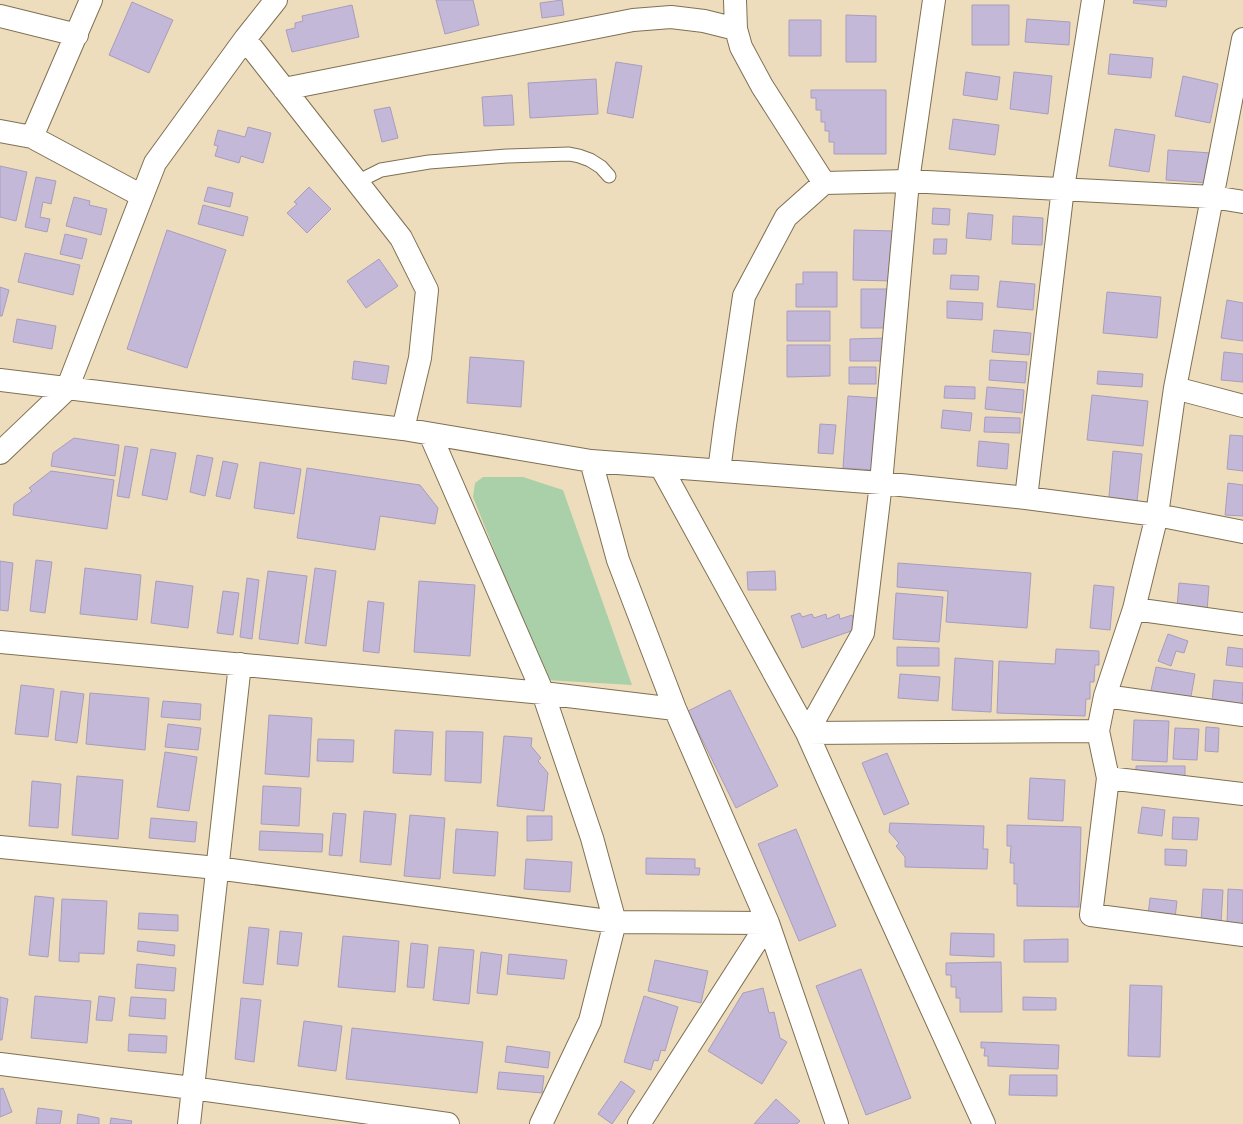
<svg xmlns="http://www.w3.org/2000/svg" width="1243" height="1124" viewBox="0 0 1243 1124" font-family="'Alegreya Sans',sans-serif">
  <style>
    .green { fill: #aad0aa }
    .building { fill: #c3b8d8; stroke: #a89dbc }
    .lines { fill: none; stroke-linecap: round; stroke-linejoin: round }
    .lane-casing { stroke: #7f7053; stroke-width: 15 }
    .street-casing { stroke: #7f7053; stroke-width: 24 }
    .lane { stroke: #fff; stroke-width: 13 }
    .street { stroke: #fff; stroke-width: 22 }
  </style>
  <rect width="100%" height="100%" fill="#eeddbd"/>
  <path class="green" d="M483,477h40l40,13 69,195 -86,-5 -73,-183 2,-14z"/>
  <path class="building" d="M436,0h37l6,25 -34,9z
    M562,0l2,15 -22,3 -2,-15z
    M1134,0h33l-1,7 -33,-4z
    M132,2l41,18 -24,53 -40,-18z
    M352,5l7,32 -67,15 -6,-22 9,-2v-5l8,-2 -1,-5z
    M972,5h37v40h-37z
    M846,15l30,1v46h-30z
    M1027,19l43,3 -1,23 -44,-3z
    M789,20h32v36h-32z
    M1110,54l43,4 -2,20 -43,-4z
    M616,62l26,4 -9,52 -26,-5z
    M966,72l34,5 -3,23 -34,-5z
    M1014,72l38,4 -4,38 -38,-5z
    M1183,76l35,8 -8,39 -35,-7z
    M596,79l2,35 -68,4 -2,-35z
    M811,90h75v64h-52v-12h-5v-11h-4v-9h-4v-12h-5v-12h-5z
    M512,95l2,30 -30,1 -2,-29z
    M390,107l8,31 -16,4 -8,-32z
    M953,119l46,6 -4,30 -46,-6z
    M248,127l23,6 -8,30 -22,-7 -2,7 -24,-7 3,-10 -4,-1 4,-15 27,7z
    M1115,129l40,6 -6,37 -40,-6z
    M1168,150l43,3 -2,30 -43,-3z
    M0,166l27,6 -11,49 -16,-4z
    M36,177l20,4 -5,23 -8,-2 -3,15 10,2 -3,13 -22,-5z
    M208,187l25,6 -3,14 -26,-6z
    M309,187l22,22 -24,24 -20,-20 10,-9 -3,-2z
    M74,197l16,4 -1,4 18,4 -6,26 -35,-9z
    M203,205l45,12 -5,19 -45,-12z
    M933,208l17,1 -1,16 -17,-1z
    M968,213l25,2 -2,25 -25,-2z
    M1013,216l30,2 -1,27 -30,-1z
    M167,230l59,20 -39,118 -60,-19z
    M854,230l39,1 -1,50 -39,-1z
    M65,234l22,5 -5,20 -22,-5z
    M934,239h13l-1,15h-13z
    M25,253l55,12 -7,30 -55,-13z
    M379,259l19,27 -32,22 -19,-27z
    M803,272h34v35h-41v-23h7z
    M951,275l28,1 -1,14 -28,-1z
    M1000,281l35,3 -2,26 -36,-3z
    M0,287l9,3 -7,26h-2z
    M861,289h30v39h-30z
    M1107,292l54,5 -4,41 -54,-5z
    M1227,300l16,3v38l-22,-3z
    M947,301l36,2 -1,17 -35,-2z
    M787,311h43v30h-43z
    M17,319l39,7 -4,23 -39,-7z
    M994,330l37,3 -2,22 -37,-3z
    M888,338v23h-38v-22z
    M787,345h43v31l-43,1z
    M1224,352l19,2v28l-22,-2z
    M470,357l54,4 -3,46 -54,-4z
    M990,360l37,2 -2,21 -36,-3z
    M354,361l35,5 -3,18 -34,-5z
    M849,367h27v17h-27z
    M1098,371l45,3 -1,13 -45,-3z
    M945,386l30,1v12l-31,-1z
    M987,387l37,3 -2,23 -37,-4z
    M1092,395l56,6 -5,45 -56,-6z
    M848,396l30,2 -5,72 -30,-2z
    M943,410l29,3 -2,18 -29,-3z
    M985,417l35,1v15l-36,-1z
    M820,424l16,1 -3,29 -15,-1z
    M1230,435l13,1v35l-16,-2z
    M74,438l45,7 -4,31 -64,-10 2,-13z
    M979,441l30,3 -2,25 -30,-3z
    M125,446l13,2 -9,50 -12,-2z
    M151,449l25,4 -9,47 -25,-5z
    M1113,451l29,3 -6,57 -28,-3z
    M197,455l16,3 -8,38 -15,-4z
    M223,461l15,3 -8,35 -14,-3z
    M260,462l41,7 -7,45 -40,-6z
    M307,468l113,17 18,23 -3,16 -55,-8 -5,34 -78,-12z
    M51,471l63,9 -7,49 -94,-14 1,-11 18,-13 -3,-3z
    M1228,483l15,2v31l-18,-1z
    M36,560l16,2 -7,51 -15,-2z
    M0,561l13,2 -5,48 -8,-1z
    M898,563l133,10 -4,55 -81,-6 2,-31 -51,-4z
    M85,568l56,7 -4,45 -57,-6z
    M315,568l21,3 -10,75 -21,-3z
    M268,571l39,5 -9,68 -39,-5z
    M775,571l1,19h-28l-1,-18z
    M247,578l12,2 -7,59 -12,-2z
    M156,581l37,5 -5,42 -37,-5z
    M419,581l56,4 -5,71 -56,-4z
    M1179,583l30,3 -2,25 -30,-3z
    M1094,585l20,2 -4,43 -20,-2z
    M223,591l16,2 -6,42 -16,-2z
    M896,593l47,4 -4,45 -46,-3z
    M368,601l16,2 -5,50 -16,-2z
    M800,613l2,4 10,-3 2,4 12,-4 1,5 12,-5 1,5 12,-4 5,14 -55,19 -11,-32z
    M1168,634l20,7 -4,12 -8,-2 -5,15 -13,-5z
    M897,647l42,1v18h-42z
    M1228,647l15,2v18l-17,-2z
    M1056,649l43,2v14h-4l-1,17h-4v17h-4l-1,17 -88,-3 2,-52 56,3z
    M955,658l38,3 -2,51 -39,-2z
    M1156,667l39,7 -5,28 -40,-7z
    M900,674l40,3 -2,24 -40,-3z
    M1214,680l29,3 -1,22 -30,-3z
    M21,685l33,4 -6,48 -33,-3z
    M730,690l48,96 -42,22 -48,-97z
    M61,691l23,3 -7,49 -22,-3z
    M90,693l59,5 -4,52 -59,-6z
    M163,701l38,3 -1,16 -39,-3z
    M269,715l43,3 -3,59 -44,-3z
    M1134,720l35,1 -2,41 -35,-2z
    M168,724l33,4 -3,22 -33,-3z
    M1206,727l13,1 -1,24 -13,-1z
    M1175,728l24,1 -2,31 -24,-1z
    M395,730l38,2 -2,43 -38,-2z
    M446,731l37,1 -2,51 -36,-2z
    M504,736l28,2 -1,8 10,12 -3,3 10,12 -4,38 -47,-5z
    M318,739l36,1 -1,22 -36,-1z
    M165,752l32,5 -8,54 -32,-4z
    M887,753l22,51 -25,11 -22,-52z
    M1136,766h49v11h-49z
    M77,776l46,4 -5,59 -46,-4z
    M1030,778l35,2 -2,41 -35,-2z
    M32,781l29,3 -3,44 -29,-2z
    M263,786l38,2 -2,38 -38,-2z
    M1142,807l23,3 -3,26 -24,-3z
    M364,811l32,3 -5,51 -31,-3z
    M333,813l13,1 -4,42 -13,-1z
    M410,815l35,3 -5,61 -36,-3z
    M527,816h25v24l-25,1z
    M1173,817l26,1 -2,22 -25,-1z
    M151,818l46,4 -2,20 -46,-4z
    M890,823l94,3 -1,23h5l-1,20 -82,-2v-10l-9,-11 3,-3 -10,-11z
    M1007,825l74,2 -2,80 -62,-1v-22h-3v-21h-4l1,-17h-4z
    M456,829l42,3 -3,44 -42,-3z
    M796,829l40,97 -37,15 -41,-97z
    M260,831l63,3 -1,18 -63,-2z
    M1165,849l22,1 -1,16 -21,-1z
    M646,858l49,1v9h5l-1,7 -53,-1z
    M526,859l46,3 -2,30 -46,-3z
    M1203,889l20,1 -2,33 -20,-1z
    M1228,889l15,1v36l-16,-1z
    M35,896l19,2 -6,59 -19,-2z
    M1150,898l27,3 -2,17 -27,-3z
    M62,899l45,2 -3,53 -25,-1v9l-20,-1z
    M139,913l39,2v16l-40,-2z
    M249,927l20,2 -6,56 -20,-2z
    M280,931l22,2 -4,33 -21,-2z
    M951,933l43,1v23l-44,-2z
    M343,936l56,5 -4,51 -57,-5z
    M1068,939v23h-44v-22z
    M138,941l37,4 -1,11 -37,-5z
    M411,943l17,2 -4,43 -17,-1z
    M439,947l35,3 -5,54 -36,-4z
    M481,952l21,3 -5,40 -20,-2z
    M509,954l58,6 -3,19 -57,-5z
    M655,960l53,11 -7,32 -53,-12z
    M1001,962l1,50h-42v-14h-4v-11h-5v-12h-5v-12z
    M137,964l39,4 -2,23 -39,-3z
    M861,969l50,129 -45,17 -50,-129z
    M1130,985l32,1 -2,71 -32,-1z
    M763,988l6,25 5,-1 6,26 7,4 -25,42 -54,-33 35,-58z
    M35,996l56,5 -4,42 -56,-5z
    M99,996l16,2 -3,23 -16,-1z
    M644,996l34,11 -13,44 -4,-1 -3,11 -4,-1 -3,10 -27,-8z
    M0,997l8,2 -6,41h-2z
    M131,997l35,2 -1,20 -36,-3z
    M1023,997l33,1v12h-33z
    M241,998l20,2 -7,62 -19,-3z
    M304,1021l38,5 -6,45 -38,-5z
    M352,1028l131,14 -6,51 -131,-14z
    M129,1034l38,2 -1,17 -38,-2z
    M981,1042l78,3 -1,24 -70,-3v-10h-4l1,-8h-4z
    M507,1046l43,6 -2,16 -43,-6z
    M499,1072l45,4 -2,17 -45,-4z
    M1010,1075h47v21l-48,-1z
    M621,1081l14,10 -23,33 -14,-10z
    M3,1088l9,24 -12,5v-28z
    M776,1099l24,22 -3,3h-43z
    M38,1108l24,3 -2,13h-24z
    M78,1114l21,4v6h-22z
    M111,1118l21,3 -1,3h-21z"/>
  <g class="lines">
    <defs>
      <path id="lane" d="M357,182l24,-12 48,-8 78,-6 62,-2 10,2 11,4 11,7 8,9"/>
      <path id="street" d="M735,0l1,29 5,18 21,39 62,97
        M0,16l77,19
        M245,39l156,199 26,52 -7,68 -17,71
        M1243,39l-68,349 -18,127 -23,94 -29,87 -7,35 10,47 -17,137 152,20
        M284,89l349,-69 38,-3 33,4 32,8
        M0,131l32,6 110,59
        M32,137l59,-137
        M0,380l403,49 188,32 290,22 145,15 131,17 86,17
        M1175,388l68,18
        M430,434l113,259 49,145 23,84 -25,99 -49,103
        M0,453l67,-64 88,-226 90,-124 31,-39
        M591,461l27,99 57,149 93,214 69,201
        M661,467l146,266 60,134 117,257
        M719,471l6,-46 19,-129 42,-79 38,-34 84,-2 305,16 30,5
        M1026,498l37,-310 30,-188
        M1134,609l109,15
        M0,642l543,51 132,16
        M1105,696l138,19
        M807,733l56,-100 18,-150 27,-302 26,-181
        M807,733l291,-2
        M1108,778l135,16
        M0,847l217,21 398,54 153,1
        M0,1064l192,24 256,36
        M189,1124l51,-460
        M639,1124l129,-201"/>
    </defs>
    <use href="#lane" class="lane-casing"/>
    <use href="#street" class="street-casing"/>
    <use href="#lane" class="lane"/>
    <use href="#street" class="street"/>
  </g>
</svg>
